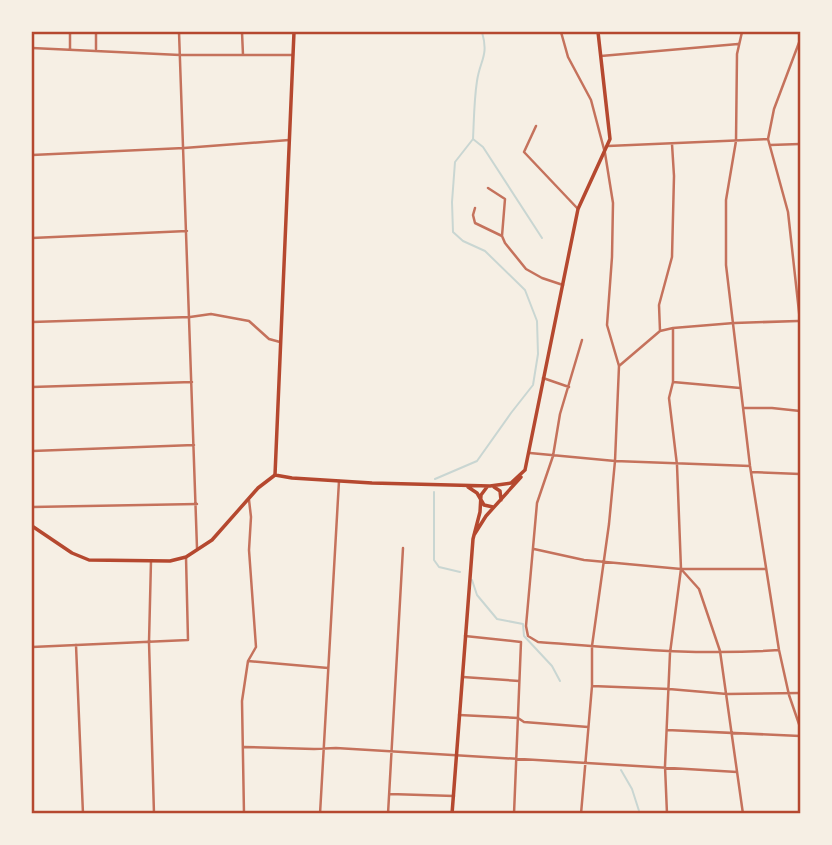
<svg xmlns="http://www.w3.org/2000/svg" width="832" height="845" viewBox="0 0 832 845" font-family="'Nunito Sans',sans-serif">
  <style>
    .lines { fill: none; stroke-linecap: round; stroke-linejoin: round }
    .stream { stroke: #c9d6d2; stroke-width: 2 }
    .minor { stroke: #c5725c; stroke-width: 2.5 }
    .secondary { stroke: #b5482f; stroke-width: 3.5 }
    .primary { stroke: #b5482f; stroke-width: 3.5 }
    .neatline { fill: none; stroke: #b5482f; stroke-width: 2.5 }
  </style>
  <rect width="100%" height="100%" fill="#f6efe4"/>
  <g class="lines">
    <path class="stream" d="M482,32c7,24 -2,28 -5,49 -3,19 -3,39 -4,58l10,8 59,91
      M435,479l42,-18 34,-48 22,-28 5,-31 -1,-33 -12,-31 -40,-39 -22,-10 -10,-9 -1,-30 3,-40 18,-23
      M434,492v68l5,7 21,5
      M472,580l5,15 20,24 26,5 1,12 28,30 8,15
      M621,770l11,19 8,25"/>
    <path class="minor" d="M96,32v17
      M179,32l18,516
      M242,32l1,23
      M561,32l7,25 23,43 14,53 8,50 -1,54 -5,68 12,41 -4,95 -6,63 -17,122v40l-11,128
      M742,32l-5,22 -1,87 -10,59v65l24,201 29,184 10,45 11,32
      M800,40l-26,69 -6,30 20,73 12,109v40
      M32,48l148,7h113
      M70,49v-17
      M601,56l137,-12
      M536,126l-12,26 54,57
      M770,145l30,-1
      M608,146l160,-7
      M32,155l152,-7 105,-8
      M488,188l17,11 -3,37 3,7 21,26 16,9 21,7
      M475,208l-2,7 2,8 27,13
      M32,238l155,-7
      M32,322l158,-5 21,-3 38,7 20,18 11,3
      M660,331l-1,-26 13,-48 2,-81 -2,-32
      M582,340l-22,74 -7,42 -16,47 -11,123 2,10 10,6c80,6 160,14 241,8
      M619,366l41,-35 13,-3 61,-5 64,-2
      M543,378l26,9
      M673,382l67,6
      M32,387l160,-5
      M743,408h29l28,3
      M32,451l162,-6
      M530,453l85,8 135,5
      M751,472l49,2
      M32,507l165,-3
      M534,549l50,11 97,9h85
      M151,561l-2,81 5,172
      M681,569l18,20 21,62 23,163
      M465,636l56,6 -7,172
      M76,645l7,169
      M32,647l156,-7 -2,-83
      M248,661l80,7
      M463,677l56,4
      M592,686l77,3 58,5 73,-1
      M459,715l59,3 6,4 64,5
      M667,730l133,6
      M244,747l70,2 22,-1 401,24
      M390,794l64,2
      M244,814l-2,-113 6,-40 8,-14 -7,-97 2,-33 -2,-17
      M320,814l19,-333
      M388,814l15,-266
      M667,814l-2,-48 5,-113 11,-84 -4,-104 -8,-67 4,-16v-54"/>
    <path class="secondary" d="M32,526l40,27 17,7 81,1 16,-4 26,-17 46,-52 17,-13"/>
    <path class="primary" d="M294,32l-19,443 17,3 80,5 118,3 21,-3 14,-13
      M525,470l53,-261 32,-70 -12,-107
      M468,487l9,6 7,12 9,2
      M494,487l6,4 1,9
      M474,535l12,-19 35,-39
      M452,814l21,-275 7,-27 1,-17 6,-8"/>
  </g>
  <rect width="832" height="845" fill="none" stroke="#f6efe4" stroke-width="66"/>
  <rect x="33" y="33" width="766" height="779" class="neatline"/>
</svg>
